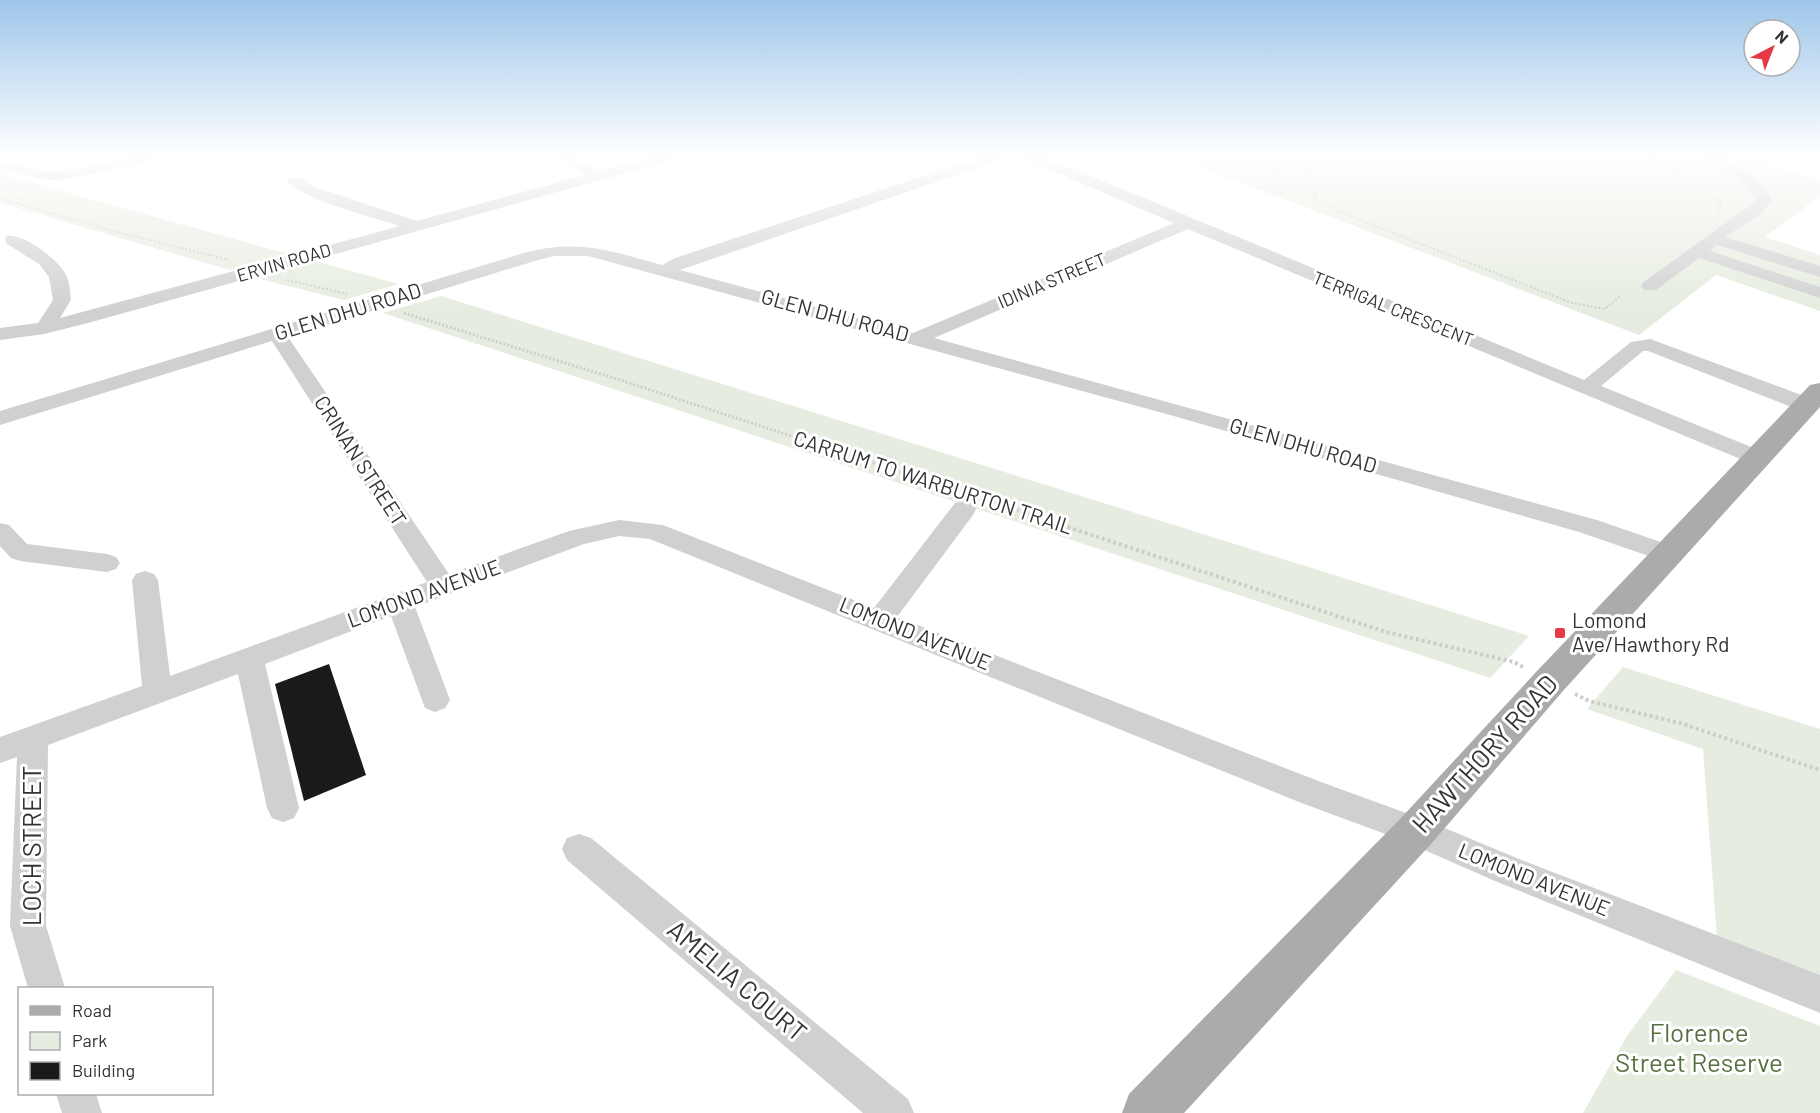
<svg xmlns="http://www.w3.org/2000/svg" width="1820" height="1113" viewBox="0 0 1820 1113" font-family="Barlow,sans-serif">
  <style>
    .green { fill: #e6ecdf }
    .building { fill: #1a1a1a }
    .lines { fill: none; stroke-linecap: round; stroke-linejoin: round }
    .path-far2 { stroke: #cdcdcd; stroke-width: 2; stroke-dasharray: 2 2; stroke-linecap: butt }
    .path-far1 { stroke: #cdcdcd; stroke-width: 3; stroke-dasharray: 2 2; stroke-linecap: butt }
    .path { stroke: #cdcdcd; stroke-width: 4; stroke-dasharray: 3 3; stroke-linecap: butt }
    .minor { fill: #d0d0d0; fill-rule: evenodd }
    .major { fill: #ababab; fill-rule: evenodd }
    .poi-dot { fill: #e63946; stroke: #fff; stroke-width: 2 }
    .labels { text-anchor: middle; stroke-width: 6; stroke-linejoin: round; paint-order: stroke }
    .far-street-label { font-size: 18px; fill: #333; stroke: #fff }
    .street-label { font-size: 21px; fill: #333; stroke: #fff }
    .poi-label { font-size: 21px; fill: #333; stroke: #fff; text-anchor: start }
    .near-street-label { font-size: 26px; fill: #333; stroke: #fff }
    .near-park-label { font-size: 26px; fill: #56703f; stroke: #fff }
  </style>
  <rect width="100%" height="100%" fill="#fff"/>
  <path class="green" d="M1213,156h522l85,23v17l-55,41 55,18v56l-104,-36 -77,60 -447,-171z
    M0,174l288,80 -58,16 -230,-67z
    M314,261l85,23 -55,16 -88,-22z
    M441,296l1088,340 -39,42 -1107,-365z
    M1623,667l197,62v246l-103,-37 -14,-189 -116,-40z
    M1676,970l144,56v87h-237l44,-77z"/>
  <path class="building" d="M329,664l37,111 -62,26 -29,-117z"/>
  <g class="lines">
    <path class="path-far2" d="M1260,156l28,25 28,18
      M1309,156v22l7,22 21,11 235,92 33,6 15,-13
      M1646,156l62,37 13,11 -2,8
      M0,198l109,32 120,30
      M17,203l17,-14
      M287,280l60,14"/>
    <path class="path-far1" d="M404,313l216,67 336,110
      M983,499l44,14"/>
    <path class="path" d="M1022,512l364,120 128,30 11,6
      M1575,694l14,7 91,22 140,47"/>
    <path class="minor" d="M135,156h27l-7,4 -90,19 -17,1 -48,-12v-8l48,12 17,-1z
      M559,156h16l24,15 56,-15h23l-2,3 -588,164 -44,11 -44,6v-12l38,-5 15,-23 -4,-23 -10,-13 -32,-20 -2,-4 2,-4c16,-4 54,25 60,41 3,7 3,16 4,23l-11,18 340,-92c-25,-8 -99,-27 -113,-45l3,-3h10l15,9 102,34 168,-46z
      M984,156h21l-2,3 -323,111 233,63 261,-110 -149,-64 -2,-3h19l542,224 47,-38 19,-3 165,61 3,5 -3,5 -8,1 -8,-1 -151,-59h-5l-42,35 165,67 3,5 -3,5 -8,2 -8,-2 -562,-234 -254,109 663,182 81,28 4,6 -4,6 -9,3 -90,-31 -409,-117 -582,-159h-33l-17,4 -250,77 161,237 120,-43 50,-11 44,5 211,83 81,-105 9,-2 9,2 3,6 -3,6 -76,102 424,165 107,39 91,38 301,116v38l-325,-132 -91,-40 -105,-39 -649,-263 -31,-3 -35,8 -169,63 35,93 -5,8 -10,4 -10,-4 -34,-92 -126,48 34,144 -5,10 -11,4 -11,-4 -5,-10 -29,-134 -190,71 -2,181 19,62h-37l-18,-62 7,-169 -17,6v-26l142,-51 -10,-106 4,-6 9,-3 9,3 4,6 12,96 257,-94 -155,-241 -272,84v-14l527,-159c55,-13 83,-1 135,13l13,-7z
      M1702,156c5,0 10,-1 15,0 17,2 49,29 56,45l-14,14 -34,22 95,29v11l-103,-32 -7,6 110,36v11l-121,-40 -43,32h-12l-3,-4 3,-4 113,-82 -12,-15z
      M0,523l9,2 18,19 80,10 9,3 4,6 -4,6 -9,3 -87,-11 -9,-3 -11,-12z
      M579,834l12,4 317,261 6,14h-51l-296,-253 -5,-11 5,-11z
      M56,1094h40l6,19h-40z"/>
    <path class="major" d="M1820,383v24l-257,284 -132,153 -247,269h-62l7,-19 272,-276 136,-147 273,-286z"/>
  </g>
  <linearGradient id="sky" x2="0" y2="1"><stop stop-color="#9ec6ea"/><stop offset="0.5" stop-color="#fff"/><stop offset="1" stop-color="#fff" stop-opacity="0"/></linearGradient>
  <rect width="1820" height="312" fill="url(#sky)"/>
  <rect class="poi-dot" x="1554" y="627" width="12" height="12" rx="3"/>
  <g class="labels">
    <g class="far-street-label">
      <text transform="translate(284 263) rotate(-16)" y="6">ERVIN ROAD</text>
      <text transform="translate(1052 281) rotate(-23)" y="6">IDINIA STREET</text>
      <text transform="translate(1393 309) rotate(22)" y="6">TERRIGAL CRESCENT</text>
    </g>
    <g class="street-label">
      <text transform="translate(348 312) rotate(-17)" y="7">GLEN DHU ROAD</text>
      <text transform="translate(835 316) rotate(15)" y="7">GLEN DHU ROAD</text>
      <text transform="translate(1303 446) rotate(16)" y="7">GLEN DHU ROAD</text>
      <text transform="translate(360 461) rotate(57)" y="7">CRINAN STREET</text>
      <text transform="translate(933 483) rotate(18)" y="7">CARRUM TO WARBURTON TRAIL</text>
      <text transform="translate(424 594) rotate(-20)" y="7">LOMOND AVENUE</text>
      <text transform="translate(915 634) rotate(22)" y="7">LOMOND AVENUE</text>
      <text transform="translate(1534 880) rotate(22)" y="7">LOMOND AVENUE</text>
    </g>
    <g class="poi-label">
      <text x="1572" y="628">Lomond<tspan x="1572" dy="24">Ave/Hawthory Rd</tspan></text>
    </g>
    <g class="near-street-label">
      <text transform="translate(1485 754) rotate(-48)" y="9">HAWTHORY ROAD</text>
      <text transform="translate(32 846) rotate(-90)" y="9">LOCH STREET</text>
      <text transform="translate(737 981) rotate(40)" y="9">AMELIA COURT</text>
    </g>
    <g class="near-park-label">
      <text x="1699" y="1042">Florence<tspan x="1699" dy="30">Street Reserve</tspan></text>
    </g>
  </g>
  <rect x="18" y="987" width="195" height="108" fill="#ffffff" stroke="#adadad" stroke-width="1.5"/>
  <rect x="30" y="1006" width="30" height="9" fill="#ababab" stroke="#adadad" stroke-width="1.5"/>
  <text x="72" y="1017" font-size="18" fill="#333333">Road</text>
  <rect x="30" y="1032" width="30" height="18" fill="#e6ecdf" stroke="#adadad" stroke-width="1.5"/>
  <text x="72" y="1047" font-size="18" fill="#333333">Park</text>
  <rect x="30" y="1062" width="30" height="18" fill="#1a1a1a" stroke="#adadad" stroke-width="1.5"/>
  <text x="72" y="1077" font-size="18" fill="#333333">Building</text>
  <g transform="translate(1772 48) rotate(42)"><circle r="28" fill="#ffffff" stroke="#adadad" stroke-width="1.5"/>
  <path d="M0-4.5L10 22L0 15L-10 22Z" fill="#e63946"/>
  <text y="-9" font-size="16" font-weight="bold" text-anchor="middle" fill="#333333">N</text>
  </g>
</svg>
